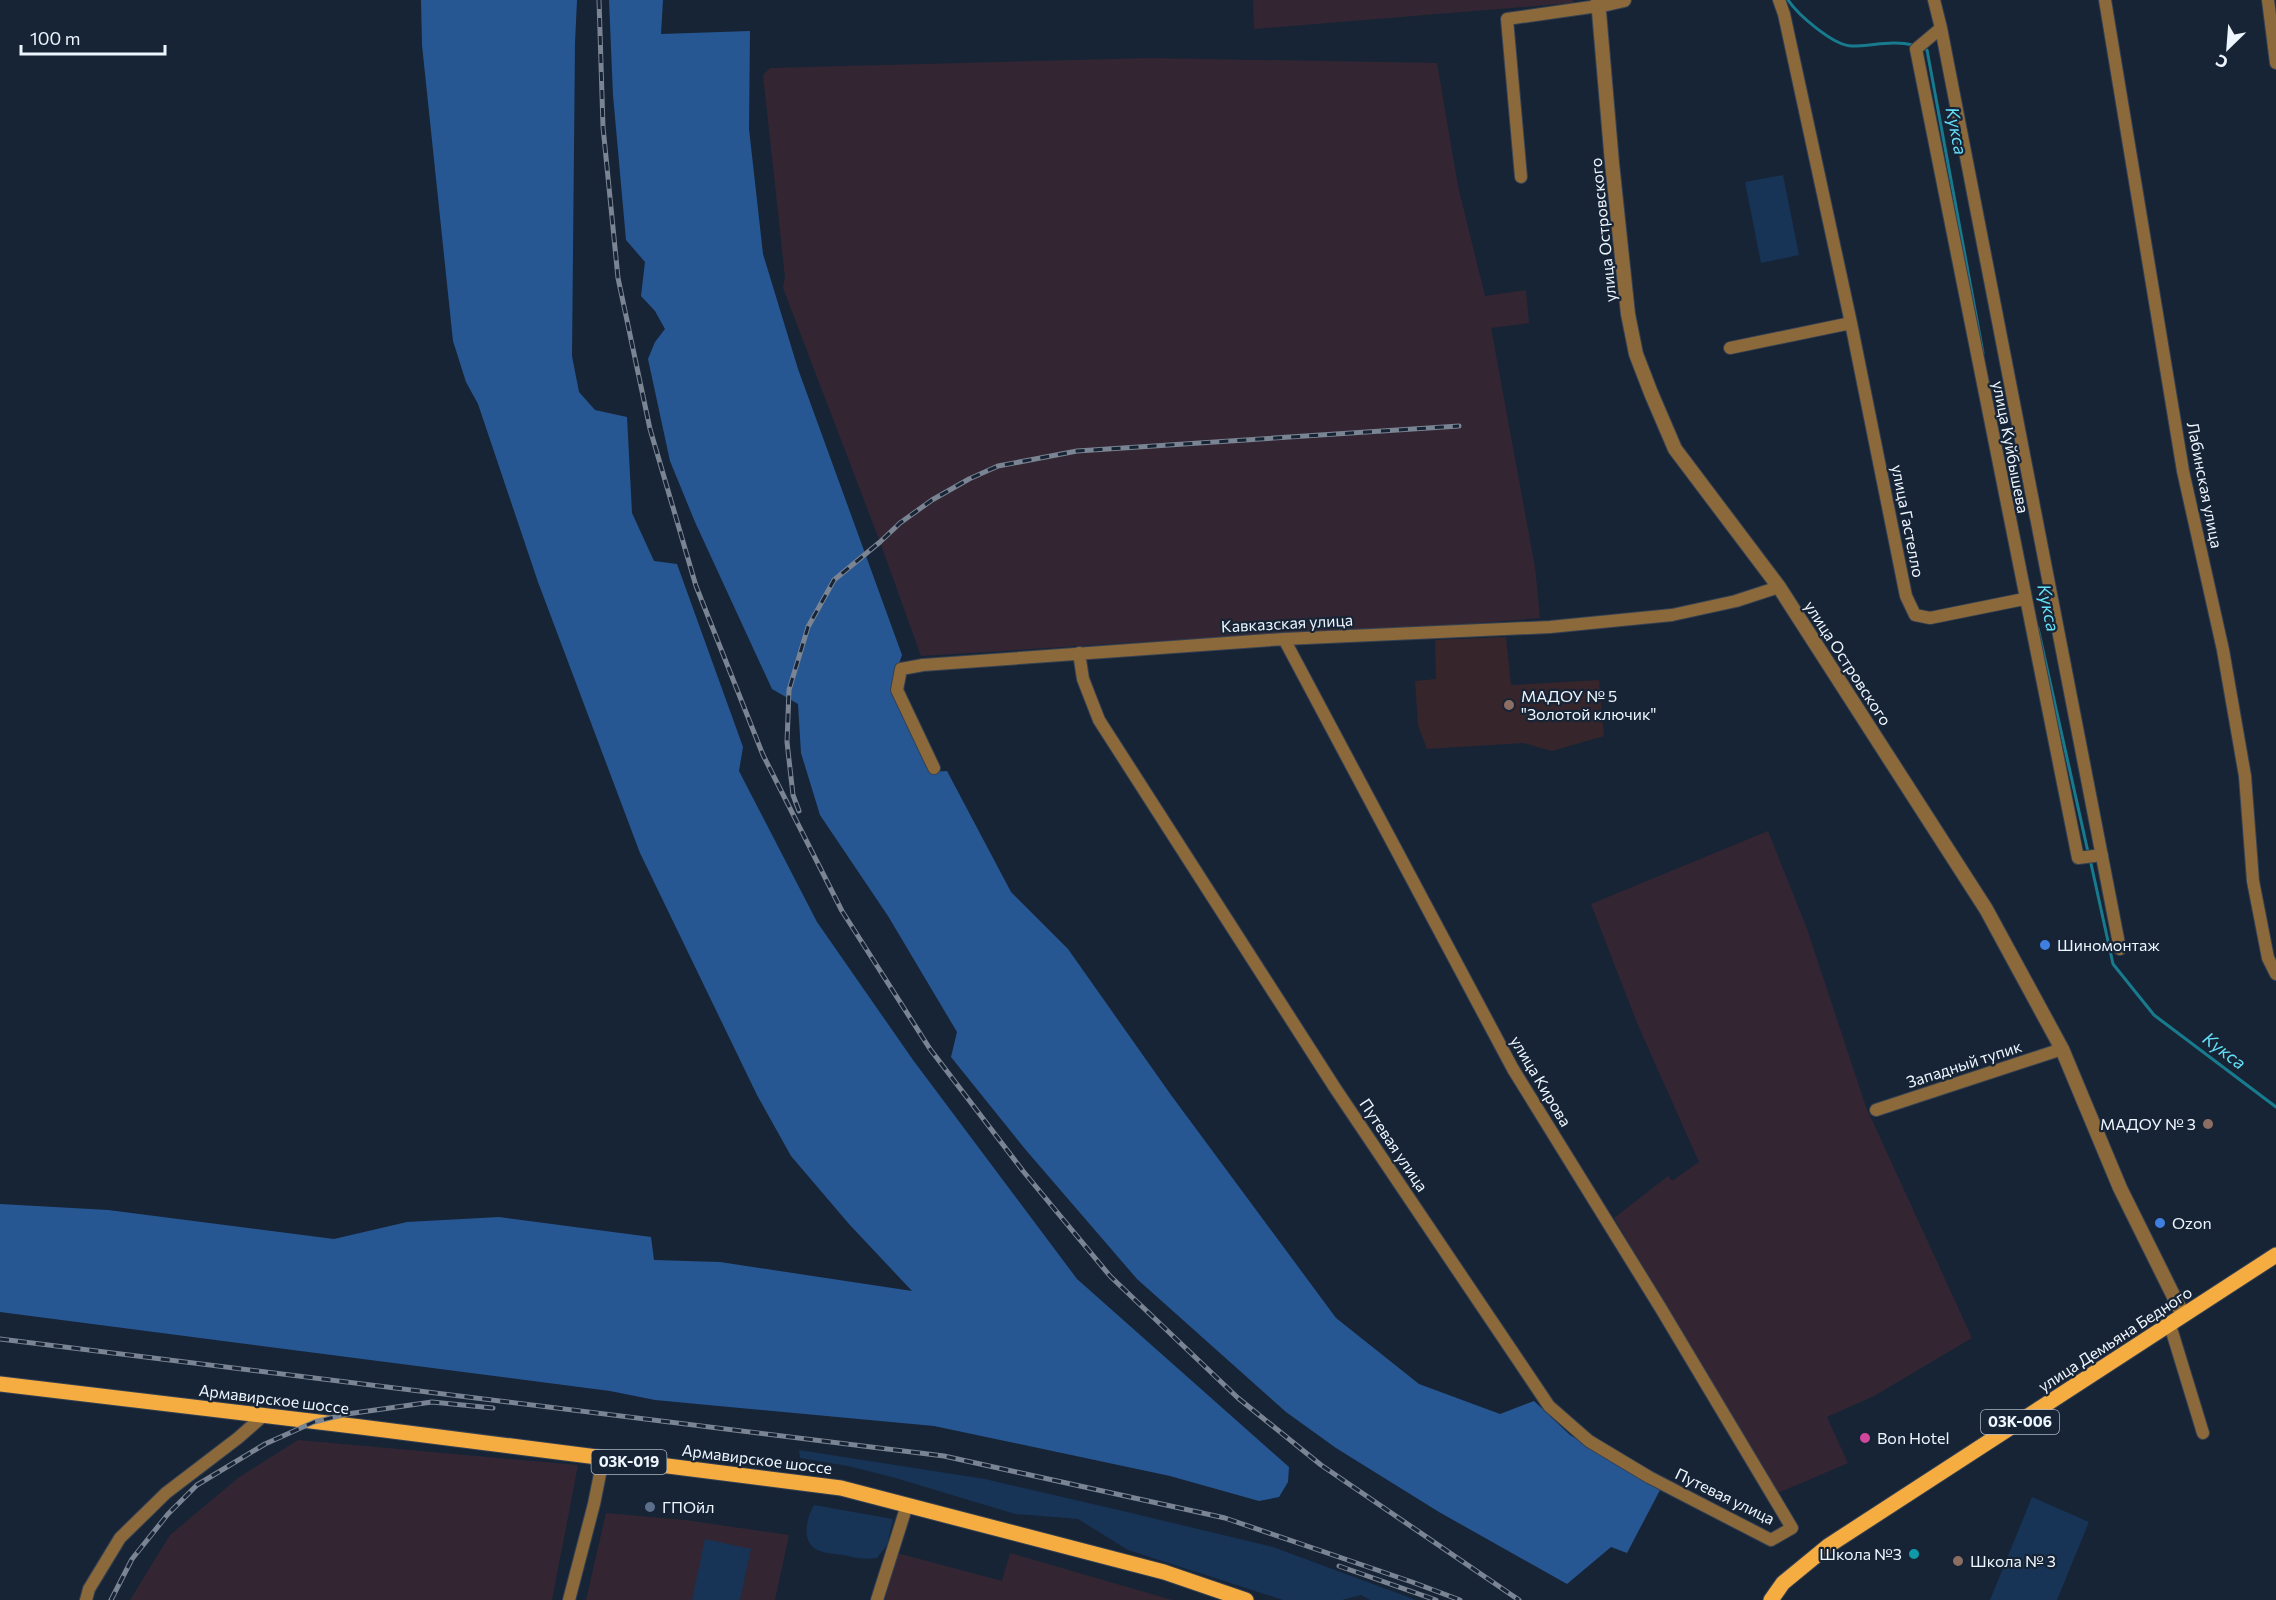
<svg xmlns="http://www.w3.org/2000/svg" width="2276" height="1600" viewBox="0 0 2276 1600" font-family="Commissioner,sans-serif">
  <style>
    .industrial { fill: #332632 }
    .education { fill: #37252c }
    .green { fill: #173355 }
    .forest { fill: #275792 }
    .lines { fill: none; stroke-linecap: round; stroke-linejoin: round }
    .stream { stroke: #177b8d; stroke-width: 3 }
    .minor-casing { stroke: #354152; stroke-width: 14 }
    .tertiary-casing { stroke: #354152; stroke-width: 16 }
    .primary-casing { stroke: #354152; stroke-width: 17 }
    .minor { stroke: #8b693a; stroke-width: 12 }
    .tertiary { stroke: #8b693a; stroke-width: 14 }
    .primary { stroke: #f5ad42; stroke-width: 15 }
    .rail-casing { stroke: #7a8492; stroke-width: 5 }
    .rail { stroke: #172436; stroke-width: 3; stroke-dasharray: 9; stroke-linecap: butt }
    .education-dot { fill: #8d6e63; stroke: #172436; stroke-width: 2 }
    .shop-dot { fill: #3f7fe0; stroke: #172436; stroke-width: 2 }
    .hotel-dot { fill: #d1479c; stroke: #172436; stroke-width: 2 }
    .service-dot { fill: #5c6f8a; stroke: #172436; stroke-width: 2 }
    .culture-dot { fill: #0f9aa8; stroke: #172436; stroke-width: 2 }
    .labels { text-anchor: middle; stroke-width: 4.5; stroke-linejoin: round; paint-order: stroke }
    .shield { fill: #172436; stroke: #adb6c2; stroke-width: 1.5 }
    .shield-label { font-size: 15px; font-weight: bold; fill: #edf5fe }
    .street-label { font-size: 16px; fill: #edf5fe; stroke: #172436 }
    .poi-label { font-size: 16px; fill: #edf5fe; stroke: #172436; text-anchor: start }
    .water-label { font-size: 18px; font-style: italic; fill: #65def7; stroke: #172436 }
  </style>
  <rect width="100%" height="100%" fill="#172436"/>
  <path class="industrial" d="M1253,0h320v3l-319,26z
    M1150,58l287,5 21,123 27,110 41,-6 3,33 -38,5 44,239 5,51 -132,11 -137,5 -350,22 -41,-114 -97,-254 2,-11 -22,-202 7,-7z
    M1768,831l39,98 59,178 106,231 -98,58 -47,21 21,46 -70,30 -164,-275 54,-42 4,5 27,-19 -62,-139 -46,-119z
    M298,1440l280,25 -26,135h-422l40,-65 68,-57z
    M606,1513l79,7 104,15 -14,65h-189z
    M897,1553l105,28 8,-28 162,47h-287z"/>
  <path class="education" d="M1506,637l5,48 88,-5 5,56 -52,15 -29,-8 -96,6 -9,-24 -3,-44 21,-2 -1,-39z"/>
  <path class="green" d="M1783,175l16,80 -38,8 -16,-81z
    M799,1450l186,29 138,32 150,36 143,53h-46l-9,-5 -19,5h-59l-155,-50 -50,-31 -63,-5 -123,-37 -44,-11 -48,-8z
    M2032,1497l57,25 -32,78h-67z
    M814,1505l79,14 -6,26 -10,13c-11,2 -22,0 -33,-3 -8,-1 -17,-1 -24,-4 -20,-7 -14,-32 -6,-46z
    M705,1539l46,10 -11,51h-48z"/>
  <path class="forest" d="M421,0h156l-2,43 -3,313 7,36 16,18 32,7 5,96 22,48 23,3 66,183 -4,24 78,151 96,138 164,219 212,188 -1,15 -9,15 -20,4 -89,-25 -236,-50 -279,-26 -45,-9 -610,-79v-108l108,6 226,29 73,-17 92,-5 152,20 3,23 66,2 192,29 -63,-67 -58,-68 -34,-61 -117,-242 -102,-271 -60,-178 -12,-22 -13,-41 -31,-296z
    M609,0h54l-2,34 89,-3 -1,98 14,125 35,115 104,286 -10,29 38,88 17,-1 64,121 57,57 103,146 165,223 83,66 81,30 34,-13 36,34 90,55 -33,63 -16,-6 -44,37 -128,-72 -103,-64 -50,-36 -149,-133 -112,-130 -74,-92 6,-25 -69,-116 -68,-101 -19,-62 -3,-49 -26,-15 -77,-167 -25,-61 -22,-102 7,-17 10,-13 -10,-18 -14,-15 4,-34 -19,-22 -13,-145z"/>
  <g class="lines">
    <path class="stream" d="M1788,0c10,15 46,46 64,46 21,0 40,-6 61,-1
      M1922,47l5,3 56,303
      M2038,628l50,224
      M2090,859l23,105 41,51 122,92"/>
    <defs>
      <path id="minor" d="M1779,0l5,14 67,309 55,273 9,19 15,3 94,-19
        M1934,0l7,28 179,921
        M2105,0l78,471 40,179 22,126 8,105 15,77 8,16
        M2268,0l8,63
        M1941,28l-25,21 162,809 24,-3
        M1521,177l-14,-158 91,-13
        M1730,348l121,-25
        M1079,653l4,26 16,41 236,368 214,318 40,35 60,36 122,63 21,-12 -132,-221 -147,-238 -229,-430
        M934,768l-37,-78 4,-21 22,-4 361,-26 266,-12 122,-12 64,-14 43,-14
        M1876,1110l186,-61
        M2170,1325l33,108
        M86,1600l3,-11 31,-51 46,-45 72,-55 25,-22
        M569,1600l25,-96 9,-45
        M877,1600l30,-95"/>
      <path id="tertiary" d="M1598,0l14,163 16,151 8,40 15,39 24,56 104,138 207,322 76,140 58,139 63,127
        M1598,6l26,-6"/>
      <path id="primary" d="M0,1384l361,43 480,61 323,84 82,28
        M1771,1600l12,-17 45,-37 448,-291"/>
    </defs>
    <use href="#minor" class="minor-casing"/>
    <use href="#tertiary" class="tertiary-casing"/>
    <use href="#primary" class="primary-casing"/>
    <use href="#minor" class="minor"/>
    <use href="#tertiary" class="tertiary"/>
    <use href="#primary" class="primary"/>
    <defs>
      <path id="rail" d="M599,0l4,127 15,151 32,151 46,157 67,169 79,156 88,138 93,122 87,105 128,122 83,67 198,135
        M799,811l-6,-16 -6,-53 2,-52 19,-63 26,-47 46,-38 20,-19 32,-23 37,-21 29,-13 79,-15 382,-25
        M0,1339l944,117 281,62 187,64 48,18
        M1339,1566l97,34
        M111,1600l21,-41 36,-45 29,-29 68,-41 49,-22 33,-8 85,-12 61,6"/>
    </defs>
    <use href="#rail" class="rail-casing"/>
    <use href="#rail" class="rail"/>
  </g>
  <g class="education-dot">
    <circle cx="1509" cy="705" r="6"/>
    <circle cx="2208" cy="1124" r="6"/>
    <circle cx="1958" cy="1561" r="6"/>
  </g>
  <g class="shop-dot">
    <circle cx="2045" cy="945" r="6"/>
    <circle cx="2160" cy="1223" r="6"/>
  </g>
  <circle class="hotel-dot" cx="1865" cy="1438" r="6"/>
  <circle class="service-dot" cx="650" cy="1507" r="6"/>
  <circle class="culture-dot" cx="1914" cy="1554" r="6"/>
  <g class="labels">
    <g class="shield">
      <rect x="1981" y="1410" width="78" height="24" rx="4.5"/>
      <rect x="591.5" y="1450" width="75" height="24" rx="4.5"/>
    </g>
    <g class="shield-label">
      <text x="2020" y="1427">03К-006</text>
      <text x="629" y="1467">03К-019</text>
    </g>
    <g class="street-label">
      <text transform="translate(1603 230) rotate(-96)" y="6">улица Островского</text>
      <text transform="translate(2011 447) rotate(79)" y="6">улица Куйбышева</text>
      <text transform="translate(2205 485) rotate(79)" y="6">Лабинская улица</text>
      <text transform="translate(1908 521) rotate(79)" y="6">улица Гастелло</text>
      <text transform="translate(1287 623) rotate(-3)" y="6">Кавказская улица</text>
      <text transform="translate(1848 663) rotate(57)" y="6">улица Островского</text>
      <text transform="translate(1964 1064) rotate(-18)" y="6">Западный тупик</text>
      <text transform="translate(1541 1081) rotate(59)" y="6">улица Кирова</text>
      <text transform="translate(1394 1145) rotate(56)" y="6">Путевая улица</text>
      <text transform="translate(2115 1339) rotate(-33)" y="6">улица Демьяна Бедного</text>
      <text transform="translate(274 1399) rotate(7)" y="6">Армавирское шоссе</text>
      <text transform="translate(757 1459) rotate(7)" y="6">Армавирское шоссе</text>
      <text transform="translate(1725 1496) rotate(26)" y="6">Путевая улица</text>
    </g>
    <g class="poi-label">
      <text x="1521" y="702">МАДОУ № 5<tspan x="1521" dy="18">"Золотой ключик"</tspan></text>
      <text x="2057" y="951">Шиномонтаж</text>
      <text x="2196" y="1130" text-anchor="end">МАДОУ № 3</text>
      <text x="2172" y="1229">Ozon</text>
      <text x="1877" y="1444">Bon Hotel</text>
      <text x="662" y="1513">ГПОйл</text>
      <text x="1902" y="1560" text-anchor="end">Школа №3</text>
      <text x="1970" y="1567">Школа № 3</text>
    </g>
    <g class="water-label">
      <text transform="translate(1956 131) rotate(79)" y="6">Кукса</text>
      <text transform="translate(2048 608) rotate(78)" y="6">Кукса</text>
      <text transform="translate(2224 1051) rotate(37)" y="6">Кукса</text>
    </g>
  </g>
  <g transform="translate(2228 48) rotate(205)" stroke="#172436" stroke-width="4.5" paint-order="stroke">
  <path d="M0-4.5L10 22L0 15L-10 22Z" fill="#edf5fe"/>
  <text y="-9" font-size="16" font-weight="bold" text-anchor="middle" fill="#edf5fe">С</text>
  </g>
  <path d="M21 45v9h144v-9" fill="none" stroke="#edf5fe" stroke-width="3"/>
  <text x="30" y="45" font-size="18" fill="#edf5fe" stroke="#172436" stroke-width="4.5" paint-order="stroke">100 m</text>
</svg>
